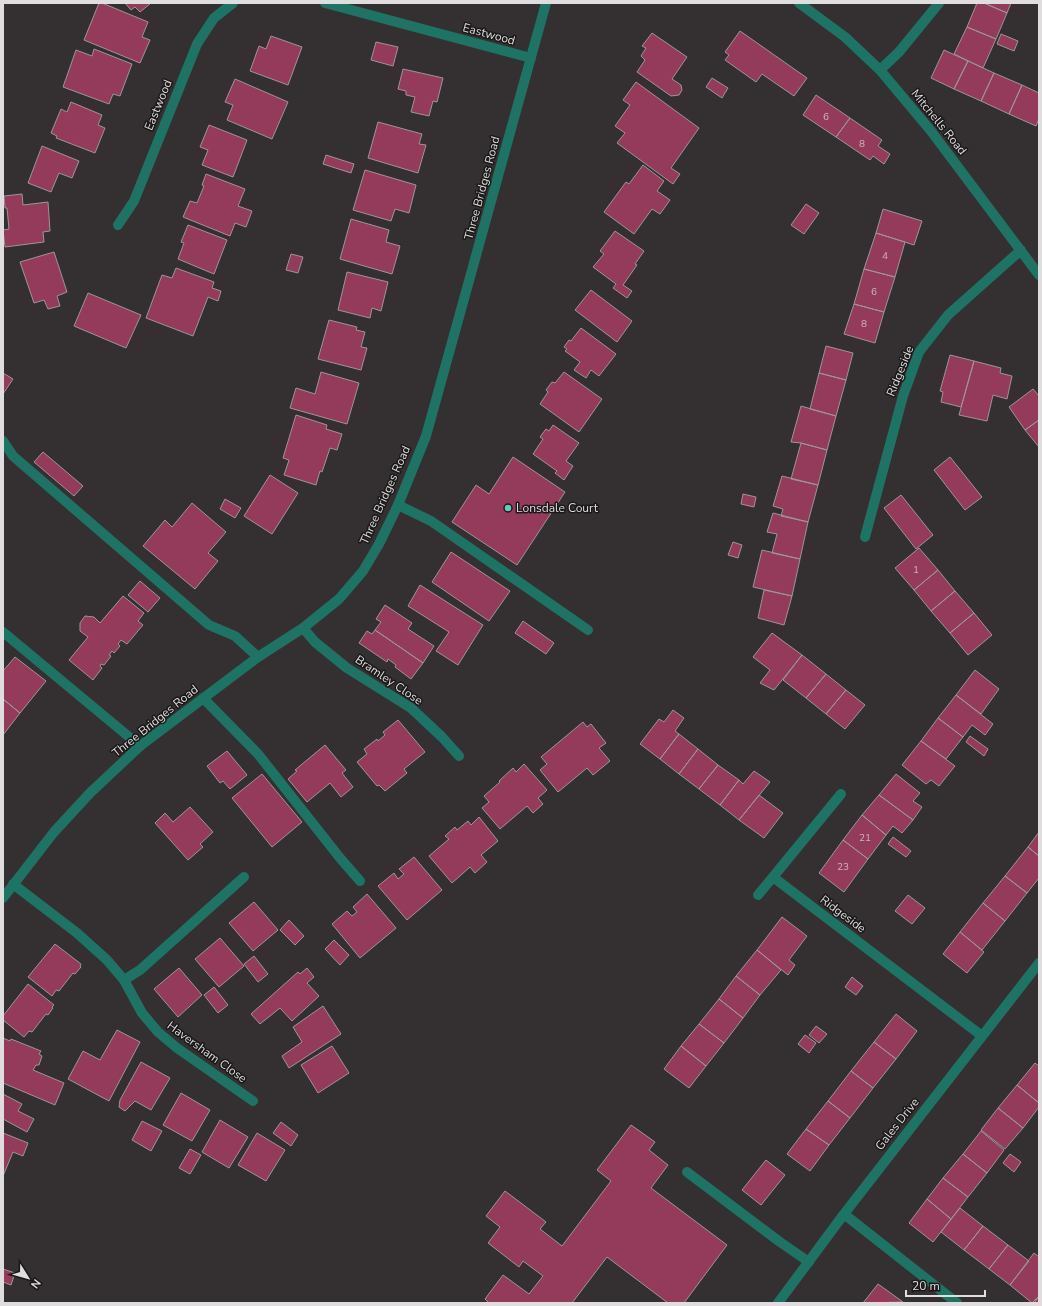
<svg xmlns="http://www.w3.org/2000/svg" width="1042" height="1306" viewBox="0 0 1042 1306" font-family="'Nunito Sans',sans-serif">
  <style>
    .building { fill: #943b5c; stroke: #9c9698 }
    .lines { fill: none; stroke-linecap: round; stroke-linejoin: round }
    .lane { stroke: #1d7364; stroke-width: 10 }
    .street { stroke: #1d7364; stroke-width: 10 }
    .poi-dot { fill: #5eceb7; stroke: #1a1819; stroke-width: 1.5 }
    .labels { text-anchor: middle; stroke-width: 3; stroke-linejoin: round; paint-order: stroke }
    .number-label { font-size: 10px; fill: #ccb4bd }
    .street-label { font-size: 12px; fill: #dfdddd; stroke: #1a1819 }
    .poi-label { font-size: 12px; fill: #dfdddd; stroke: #1a1819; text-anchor: start }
  </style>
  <rect width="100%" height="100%" fill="#343031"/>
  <path class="building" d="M99,3h3l46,19 -6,15 8,3 -10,23 -56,-23z
    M125,3h26l-11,9 -5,-5 -4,3z
    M977,3h7l23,10 -11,26 -29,-12z
    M984,3h27l-4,10z
    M967,27l29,12 -13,29 -29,-14z
    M740,31l67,47 -13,18 -32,-22 -6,8 -31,-22 4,-5 -4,-3z
    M652,33l35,24 -15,22 9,6 1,5 -3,5 -8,1 -34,-24 8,-12 -4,-4 5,-8 -4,-2z
    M1001,34l17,7 -4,10 -17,-7z
    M271,36l31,11 -14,38 -38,-14 9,-25 7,3z
    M376,42l22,5 -5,19 -22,-6z
    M94,49l38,15 -12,32 -7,-2 -4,10 -46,-17 13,-37 16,6z
    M944,50l24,11 -14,28 -23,-11z
    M968,61l26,12 -13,28 -27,-12z
    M403,69l40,9 -6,24 -4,-1 -4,15 -18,-4 4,-15 -9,-2v-4l-8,-2z
    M994,73l28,12 -13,29 -28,-13z
    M712,78l16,10 -6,10 -16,-11z
    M235,79l53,23 -16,37 -45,-19 6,-15 -8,-3z
    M636,82l63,46 -28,40 9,6 -7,10 -56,-41 8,-10 -10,-7 15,-21 -7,-5z
    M1022,85l17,8v26l-3,7 -27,-12z
    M816,95l34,23 -14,19 -33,-22z
    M71,102l31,13 -4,10 7,3 -10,25 -39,-15 1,-2 -6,-3 10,-24 6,3z
    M850,118l32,22 -4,6 12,8 -6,10 -11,-8 -3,4 -34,-23z
    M378,122l44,12 -3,10 7,1 -8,28 -50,-15z
    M209,125l38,15 -14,37 -31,-12 6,-15 -8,-3z
    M42,146l37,15 -7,17 -13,-5 -8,19 -23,-9z
    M326,155l28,9 -3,9 -28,-9z
    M643,165l21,16 -7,10 13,9 -10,14 -8,-5 -18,25 -30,-22 22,-30 3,2z
    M365,170l51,15 -7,28 -14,-4 -4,12 -38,-11z
    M206,174l39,15 -7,17 14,5 -6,16 -11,-4 -5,13 -47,-19 7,-16 7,2 7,-17 -2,-1z
    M22,194l1,11 25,-3 2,29 -7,1 1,10 -39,5 -2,-17 6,-1 -2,-21h-2l-1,-12z
    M806,204l13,9 -15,21 -13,-9z
    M883,209l39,12 -8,24 -38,-12z
    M351,219l38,11 -3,12 14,4 -8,28 -52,-15z
    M188,225l39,15 -13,34 -36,-15 6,-16 -3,-1z
    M615,231l29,20 -9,13 2,1 -14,20 9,6 -5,7 -14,-10 3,-4 -23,-17 11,-13 -4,-3z
    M876,233l29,9 -10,35 -31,-8z
    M54,252l13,40 -10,4 3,10 -12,3 -4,-9 -10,3 -14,-41z
    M291,254l12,3 -5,16 -12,-3z
    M176,268l38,14 -2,6 9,3 -3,10 -10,-4 -15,39 -47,-18 16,-43 10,3z
    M864,269l31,8 -11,35 -30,-8z
    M347,272l41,10 -7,29 -9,-3 -2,10 -32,-8z
    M591,290l41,31 -15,21 -42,-32z
    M88,293l53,22 -15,33 -52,-22z
    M854,304l30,8 -9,31 -31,-9z
    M329,320l28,7 -1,3 9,2 -4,15 6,1 -6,22 -43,-11z
    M581,328l35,26 -17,22 -8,-6 -5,8 -12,-8 6,-8 -15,-11 2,-2 -3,-2 5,-7 2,1z
    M826,346l27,7 -7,27 -27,-7z
    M950,355l24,6 -13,46 -20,-5 2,-10 -3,-1z
    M974,361l27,7 -1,5 12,3 -5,23 -14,-4 -6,26 -28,-6z
    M321,372l38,11 -12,41 -57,-16 6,-20 19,6z
    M564,372l38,27 -23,33 -39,-28 8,-12 -2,-2 6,-8 3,1z
    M3,373l10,6 -10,15z
    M819,373l27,7 -10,36 -26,-7z
    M1033,389l6,7v24l-14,10 -16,-23z
    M801,406l35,10 -9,34 -26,-7 -10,-1z
    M296,415l31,10 -1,4 16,5 -5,16 -7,-2 -8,24 -2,-1 -4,14 -32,-10 5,-15 -6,-2z
    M1039,420v27l-14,-17z
    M553,425l26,18 -13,18 7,5 -9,14 -9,-7 2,-2 -24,-17 10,-15 -3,-2 6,-8 3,2z
    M801,443l26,7 -9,35 -27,-6z
    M43,452l40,34 -9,10 -40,-34z
    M513,457l52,35 -48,73 -65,-43 24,-37 13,9z
    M950,457l32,40 -17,13 -31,-40z
    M270,475l28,18 -26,41 -28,-18z
    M782,476l36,9 -10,37 -27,-6 2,-7 -10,-3z
    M743,494l13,3 -2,10 -13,-3z
    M901,495l32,40 -17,14 -32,-41z
    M225,499l16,9 -6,10 -15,-9z
    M192,503l34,29 -18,21 10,8 -23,28 -52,-43 22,-26 7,7z
    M773,513l35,9 -8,37 -28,-6 5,-19 -10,-2z
    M733,542l9,3 -4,13 -10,-3z
    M919,548l19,22 -24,20 -19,-22z
    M762,550l38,9 -8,37 -39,-9z
    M451,552l59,39 -21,30 -57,-39z
    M938,570l17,21 -24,20 -17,-21z
    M140,581l20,17 -12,14 -20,-17z
    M420,585l63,40 -25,40 -22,-14 13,-19 -41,-26z
    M764,590l28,6 -8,29 -26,-7z
    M955,591l19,22 -24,20 -19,-22z
    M123,596l21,17 -6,8 5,4 -16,19 -6,-4 -3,4 2,2 -6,7 -2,-2 -3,4 2,1 -7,9 -3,-1 -1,2 2,2 -9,12 -24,-20 19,-23 -8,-6v-8l5,-7 9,1 6,6z
    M385,605l27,18 -4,6 26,17 -11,17 -48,-33 6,-8 -5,-3z
    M974,613l18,22 -24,20 -18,-22z
    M523,621l31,22 -8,11 -31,-21z
    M375,630l48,33 -12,16 -16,-12 1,-2 -8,-6 -1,3 -28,-19 8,-12 5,3z
    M772,633l30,22 -28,35 -14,-7 10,-13 -17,-13z
    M802,655l24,19 -20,24 -23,-18z
    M15,657l31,24 -26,32 -17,-14v-28z
    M975,670l24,19 -18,25 -25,-19z
    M826,674l20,16 -20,24 -20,-16z
    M846,690l19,15 -20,24 -19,-15z
    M956,695l37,29 -8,11 -13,-10 -9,12 -25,-19z
    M3,699l17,14 -17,22z
    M673,710l11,8 -9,13 4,3 -19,25 -20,-15 19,-25 5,3z
    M938,718l25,19 -17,22 -25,-18z
    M398,720l27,32 -21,17 3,4 -22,18 -6,-6 -2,1 -20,-24 10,-8 -3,-5 13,-10 1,2 7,-6 -2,-3z
    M583,722l4,5 4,-3 15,19 -7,5 11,13 -17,14 -6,-7 -29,24 -18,-22 7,-6 -6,-7z
    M679,734l19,15 -19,25 -19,-15z
    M970,736l18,13 -4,7 -18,-14z
    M921,741l34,25 -16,20 -8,-6 -5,4 -24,-19z
    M325,745l21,25 -4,3 11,14 -12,10 -11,-14 -23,19 -19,-23 9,-8 -2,-1z
    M698,749l20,16 -19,24 -20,-15z
    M227,751l20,24 -17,14 -7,-8 -3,2 -13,-17z
    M524,764l23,26 -9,8 5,6 -10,9 -6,-7 -27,23 -18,-21 7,-6 -5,-6 16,-14 -1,-1 14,-13 3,4z
    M718,765l21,15 -19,25 -21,-16z
    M754,771l16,11 -31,38 -19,-15 19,-25 4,4z
    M262,774l40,48 -30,25 -40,-49z
    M896,774l24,19 -7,8 9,6 -9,13 -34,-25z
    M759,795l24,18 -19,25 -25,-18z
    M879,795l34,25 -11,13 -9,-7 -7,9 -24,-20z
    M190,807l23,25 -13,12 3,3 -15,13 -33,-37 10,-10 8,9z
    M862,815l24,20 -18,24 -25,-19z
    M479,817l19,24 -17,14 6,7 -12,11 -5,-6 -18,16 -23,-27 20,-17 -4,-3 10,-9 2,3 11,-9 3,4z
    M1039,832v24l-11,-9z
    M893,837l18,14 -5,6 -18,-13z
    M843,840l25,19 -24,33 -25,-19z
    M1028,847l11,9v22l-12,15 -22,-17z
    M414,857l28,33 -35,30 -29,-34 16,-13 4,6 6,-5 -5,-5z
    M1005,876l22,17 -22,28 -22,-18z
    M367,894l29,34 -36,30 -28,-34 15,-13 5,5 5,-4 -4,-5z
    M908,895l17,13 -13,16 -17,-13z
    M254,902l24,28 -25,21 -24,-28z
    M983,903l22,18 -23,29 -22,-18z
    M782,917l25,19 -18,24 6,5 -7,10 -31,-25z
    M289,920l15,16 -9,9 -15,-15z
    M960,932l24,20 -17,21 -24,-19z
    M220,938l24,28 -25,21 -24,-28z
    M334,940l15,15 -9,10 -15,-16z
    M55,944l26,20 -1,2 1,1 -6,7 -2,-1 -14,18 -3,-1 -4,6 -24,-19z
    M757,950l24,20 -21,25 -24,-19z
    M254,956l14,18 -10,8 -14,-18z
    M179,968l23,27 -24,22 -24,-28z
    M307,968l7,9 -7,6 12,13 -27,25 -12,-13 -20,16 -9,-10 47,-42 2,2z
    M736,976l24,19 -17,23 -24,-19z
    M852,977l11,9 -7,9 -11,-8z
    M28,984l26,21 -2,2 1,1 -5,7 -2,-1 -14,18 -3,-1 -5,6 -21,-17v-4z
    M214,987l14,18 -10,8 -14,-18z
    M719,999l24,19 -19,25 -25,-19z
    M323,1006l18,28 -52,34 -7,-12 20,-14 -9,-15z
    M896,1014l21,17 -21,28 -22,-17z
    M699,1024l25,19 -18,23 -25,-20z
    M816,1026l11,8 -8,9 -10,-8z
    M117,1030l23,12 -31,59 -41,-22 15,-28 17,9z
    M805,1035l11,8 -7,10 -11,-9z
    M3,1038l7,3 1,-2 30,12 -2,3 3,2 -3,9h-3l-3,5 31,13 -9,22 -52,-22z
    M874,1042l22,17 -23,29 -22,-17z
    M332,1046l17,27 -31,20 -17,-28z
    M681,1046l25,20 -17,22 -25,-19z
    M141,1062l29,16 -19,32 -16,-9 -10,10 -6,-4 1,-7z
    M1035,1063l4,3v37l-22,-18z
    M851,1071l22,17 -23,30 -22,-17z
    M1017,1085l22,18v4l-16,21 -25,-20z
    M181,1093l29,17 -18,31 -29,-16z
    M3,1094l19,10 -4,7 16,8 -7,13 -24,-13z
    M828,1101l22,17 -21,27 -23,-16z
    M998,1108l25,20 -18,21 -24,-19z
    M220,1120l28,17 -19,31 -27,-16z
    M142,1121l20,10 -11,20 -19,-11z
    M281,1122l17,13 -7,11 -18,-13z
    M631,1125l24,17 -6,8 19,15 -17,23 76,57 -43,58h-16l-61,-46 -35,46h-83l-4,-4 18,-24 26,19 14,-18 -20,-15 -4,6 -31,-24 12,-16 -14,-11 19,-25 41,31 -6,7 22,17 49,-65 -14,-11z
    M806,1129l23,16 -19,26 -23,-17z
    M981,1131l23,19 -17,23 -24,-19z
    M3,1133l25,10 -5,13 -10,-4 -10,24z
    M257,1133l28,17 -19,31 -28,-16z
    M190,1149l11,6 -11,19 -11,-6z
    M963,1154l24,19 -19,24 -25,-19z
    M1010,1154l11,8 -7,10 -11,-9z
    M766,1160l19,15 -24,30 -19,-15z
    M943,1178l25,19 -17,22 -24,-20z
    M927,1199l24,20 -18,23 -24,-19z
    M960,1208l23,18 -19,24 -23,-18z
    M983,1226l25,19 -19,24 -25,-19z
    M1008,1245l21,16 -19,24 -21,-16z
    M1034,1253l5,4v39l-7,7 -22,-18z
    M3,1269l12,4 -4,12 -8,-3z
    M878,1284l25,18 -40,1z
    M1039,1296v7h-5z"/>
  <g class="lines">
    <path class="lane" d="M3,441l10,15 196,169 26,11 23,21
      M398,505l33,16 157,109
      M3,632l137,114
      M203,698l55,56 82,104 20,23
      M687,1172l93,70 29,20"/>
    <path class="street" d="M325,3l206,55
      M799,3l46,34 35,33 51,61 108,144
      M880,70l19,-18 40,-49
      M118,225l16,-24 63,-157 17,-26 19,-15
      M865,537l38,-141 16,-44 29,-37 73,-65
      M303,628l12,14 32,26 64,40 31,29 17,19
      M841,794l-68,83 209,159
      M13,884l64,49 30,27 17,20 18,33 16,19 19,16 76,53
      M758,895l15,-18
      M3,898l51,-66 36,-39 50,-47 118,-89 45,-29 36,-29 24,-28 16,-27 19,-39 28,-69 120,-433
      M124,980l16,-10 104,-93
      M844,1214l113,89
      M778,1303l66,-89 195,-251"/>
  </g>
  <circle class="poi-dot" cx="508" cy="508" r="4"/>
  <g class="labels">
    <g class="number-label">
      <text x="826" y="120">6</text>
      <text x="862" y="147">8</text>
      <text x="885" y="259">4</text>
      <text x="874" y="295">6</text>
      <text x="864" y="327">8</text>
      <text x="916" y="573">1</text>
      <text x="865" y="841">21</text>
      <text x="843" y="870">23</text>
    </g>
    <g class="street-label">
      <text transform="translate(489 34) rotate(15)" y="4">Eastwood</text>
      <text transform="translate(158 105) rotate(-68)" y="4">Eastwood</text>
      <text transform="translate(939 122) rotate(51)" y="4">Mitchells Road</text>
      <text transform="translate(482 188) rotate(-75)" y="4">Three Bridges Road</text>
      <text transform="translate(900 371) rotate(-68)" y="4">Ridgeside</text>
      <text transform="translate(385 495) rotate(-66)" y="4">Three Bridges Road</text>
      <text transform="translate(389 680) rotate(34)" y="4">Bramley Close</text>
      <text transform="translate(155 721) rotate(-39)" y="4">Three Bridges Road</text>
      <text transform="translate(843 914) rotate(37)" y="4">Ridgeside</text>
      <text transform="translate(207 1052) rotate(36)" y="4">Haversham Close</text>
      <text transform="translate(897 1124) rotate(-52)" y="4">Gales Drive</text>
    </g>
    <g class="poi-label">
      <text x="516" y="512">Lonsdale Court</text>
    </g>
  </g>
  <rect width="1042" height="1306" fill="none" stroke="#dfdddd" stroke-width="8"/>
  <g transform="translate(28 1278) rotate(127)" stroke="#1a1819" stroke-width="3" paint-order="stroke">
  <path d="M0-3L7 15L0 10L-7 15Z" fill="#dfdddd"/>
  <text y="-6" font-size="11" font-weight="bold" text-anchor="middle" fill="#dfdddd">N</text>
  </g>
  <path d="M906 1290v6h79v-6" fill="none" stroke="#dfdddd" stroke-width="2"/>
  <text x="912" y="1290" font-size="12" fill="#dfdddd" stroke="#1a1819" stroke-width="3" paint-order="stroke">20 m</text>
</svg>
